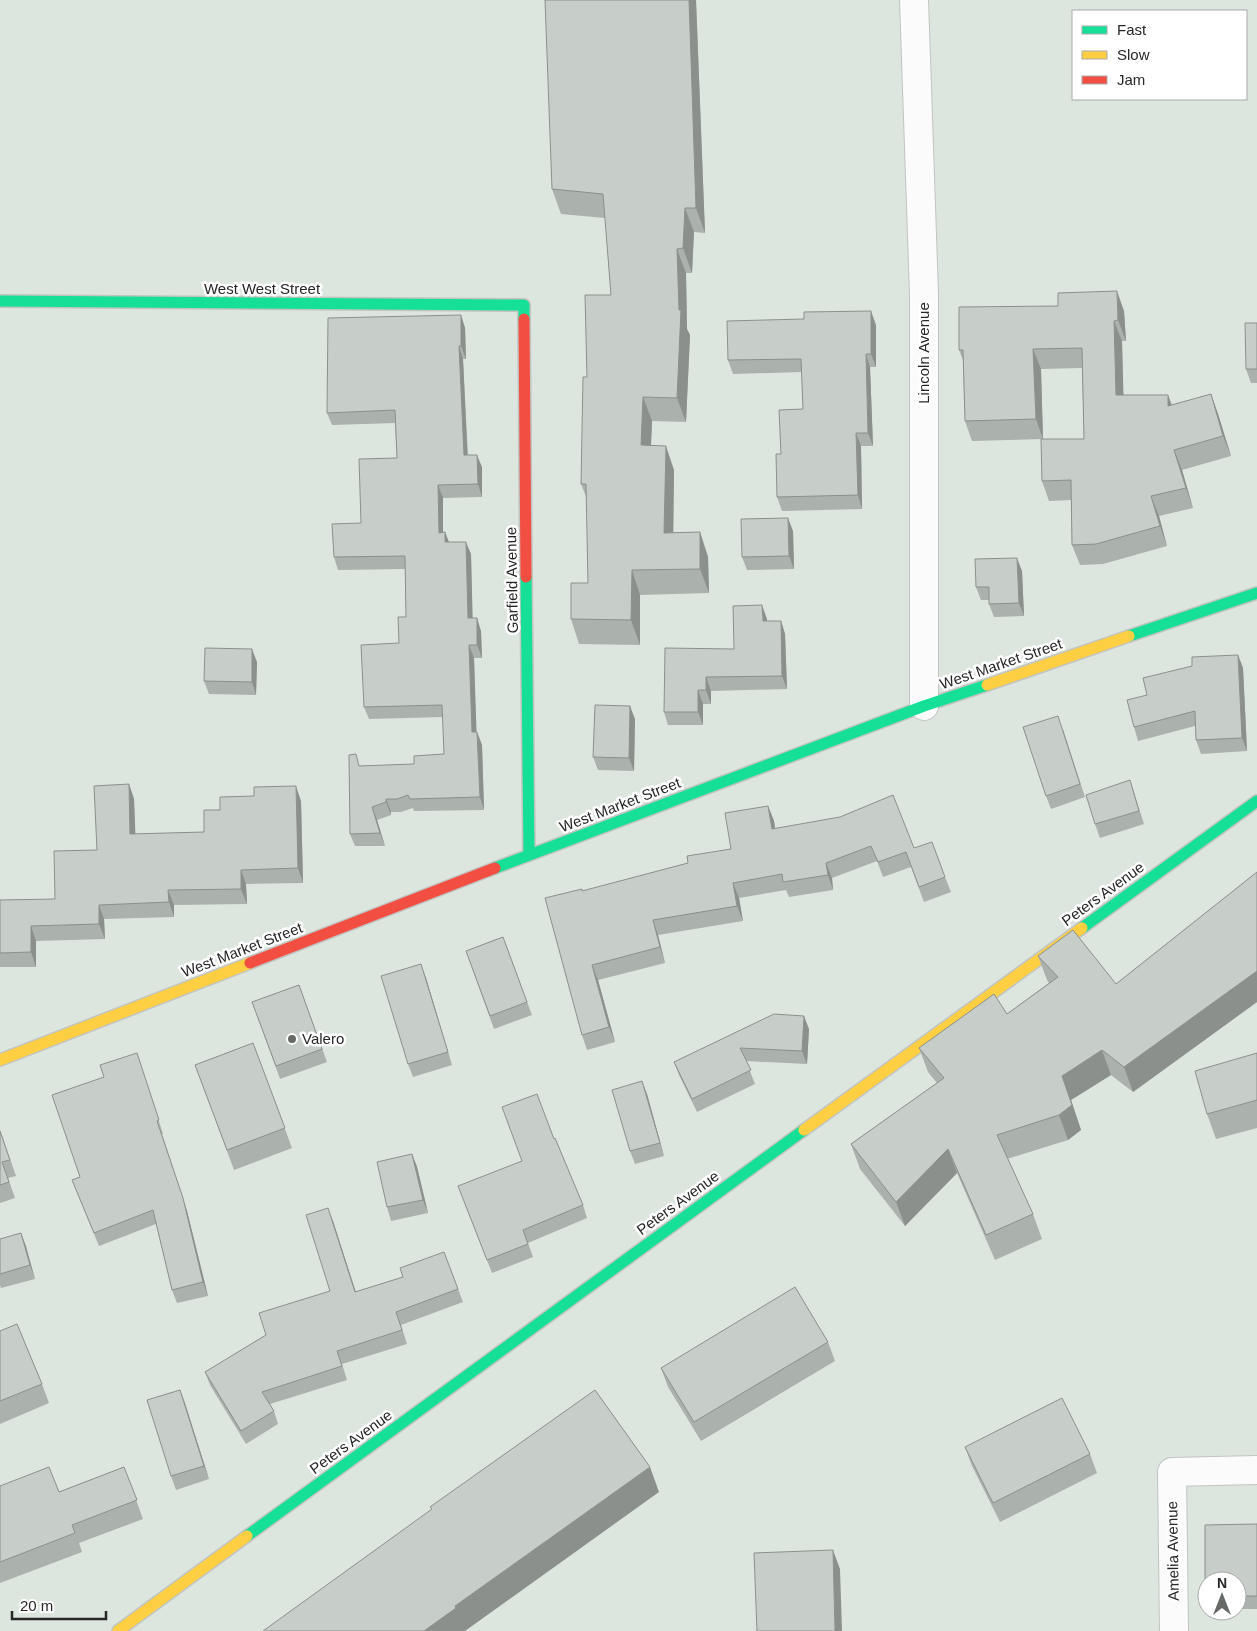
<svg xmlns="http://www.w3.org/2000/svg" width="1257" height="1631" viewBox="0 0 1257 1631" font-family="Helvetica,sans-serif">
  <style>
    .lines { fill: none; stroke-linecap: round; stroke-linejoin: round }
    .street-casing { stroke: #c2c4c2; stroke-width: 30 }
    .fast-casing { stroke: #c2c4c2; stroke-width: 14 }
    .slow-casing { stroke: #c2c4c2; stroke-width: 14 }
    .jam-casing { stroke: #c2c4c2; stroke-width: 14 }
    .street { stroke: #fafbfa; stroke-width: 28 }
    .fast { stroke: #16e098; stroke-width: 11 }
    .slow { stroke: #ffcf43; stroke-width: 11 }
    .jam { stroke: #f24e42; stroke-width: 11 }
    .wall { fill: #abb1ad }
    .shaded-wall { fill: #8b908d }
    .building { fill: #c7cec9; stroke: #8b908d }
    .poi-dot { fill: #666a67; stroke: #fff; stroke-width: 2 }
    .labels { text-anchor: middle; stroke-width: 5; stroke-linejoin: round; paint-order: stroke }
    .street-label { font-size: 15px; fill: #272727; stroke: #fff }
    .poi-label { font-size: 15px; fill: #272727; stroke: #fff; text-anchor: start }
  </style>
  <rect width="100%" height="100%" fill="#dce6de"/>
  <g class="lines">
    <defs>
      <path id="street" d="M914,0l10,294v412
        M1174,1631l-2,-159 85,-2"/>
      <path id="fast" d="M0,301l524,4v14
        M526,577l3,278
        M1129,636l128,-43
        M495,868l429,-162 63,-21
        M1082,928l175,-127
        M247,1536l557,-406"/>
      <path id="slow" d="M987,685l142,-49
        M0,1060l250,-97
        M804,1130l278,-202
        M118,1631l129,-95"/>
      <path id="jam" d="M524,319l2,258
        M250,963l245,-95"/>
    </defs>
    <use href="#street" class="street-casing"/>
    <use href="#fast" class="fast-casing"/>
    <use href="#slow" class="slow-casing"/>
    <use href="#jam" class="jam-casing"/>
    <use href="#street" class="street"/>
    <use href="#fast" class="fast"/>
    <use href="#slow" class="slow"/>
    <use href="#jam" class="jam"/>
  </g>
  <path class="wall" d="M696,0l9,233 -11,-1 -2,41h-6l1,56 3,6 -4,87 -34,-1 -1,24 23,25 -1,63 27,-1 8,25 1,36 -69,2v50l-61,-1 -8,-25 17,-36 -1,-84 -6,-15 6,-107 24,-82 -6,-77 -44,-4 -9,-25z
    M1124,311l2,30h-4l1,54h45l4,10 39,-11 7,20 13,42 -49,14 11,38 -34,8 8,30 -64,18 -23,1 -8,-20 -1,-45 -22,1 -7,-20 42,-42 -2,-71 -41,1 2,70 -71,2 -7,-20 -2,-61 -4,-10z
    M461,315l4,13 1,31h-3l5,96 14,12v30l-39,1v34h2l4,10 22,12 1,64 9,13 1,27h-8l2,74h1l5,13 2,65 -70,1 -1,-3 -12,4h-10v3l-14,5 8,26h-30l-5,-12 10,-68 54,-2 30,-10 -1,-37 -74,2 -5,-12 35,-64 7,-26 -1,-48 -67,1 -4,-13 27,-34 36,-65 -2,-35 -63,2 -5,-12z
    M1257,323v60h-6l-5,-14z
    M876,325v42h-6l3,79h-12l1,63 -80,2 -5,-14 4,-43 22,-45 -1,-37 -69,2 -5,-14z
    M793,531l1,38 -47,1 -5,-13z
    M1022,571l2,45 -30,1 -5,-13v-4h-8l-5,-13z
    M767,619v2h14l4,13 2,55 -76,2v13h-8v21h-35l-4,-13z
    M1238,655l5,13 4,83 -46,3 -5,-14 -1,-14 -57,15 -4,-14 13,-32z
    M257,662l-1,33 -47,-1 -5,-13z
    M635,719l-1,52 -36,-1 -5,-13z
    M1063,729l22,68 -34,12 -5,-13z
    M1130,780l14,44 -44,14 -5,-14z
    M129,784l5,15 1,35 69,-2 16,-22 81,-9 2,82 -57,1 1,20 -73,1v12l-70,2 1,20 -69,2v26h-36v-67l55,-1 42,-49z
    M768,806l6,15 1,7 139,20 31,29 6,15 -27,10 -13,-35 -28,10 -6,-16 -45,17 1,12 -44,7 -3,-7 -47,8 4,23 -85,14 7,28 -67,17 17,62 -28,8 -5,-15 1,-144 105,-28 43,-14z
    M1257,872v130l-124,90 -22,-17 -40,25 10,30 -13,10 -61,19 26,55 9,25 -47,21 -38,-87 -52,53 -45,-57 -9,-25 86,-61 -9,-11 -9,-24 88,-34 42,-31 -2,-3 -9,-24 78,28z
    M503,937l29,78 -38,14 -28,-78z
    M426,978l26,87 -39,12 -5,-13z
    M299,985l28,77 -47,17 -28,-77z
    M809,1029l-2,35 -61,-3 9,23 -58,28 -18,-37 -5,-13z
    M253,1043l39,105 -58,22 -39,-105z
    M1257,1053v75l-41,11 -9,-25z
    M141,1066l22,68h-1l25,77 21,85 -31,7 -5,-13 -16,-66 -57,22 -27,-66 8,-3z
    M647,1094l17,62 -29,8 -5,-13z
    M0,1130l16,46 -8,2 7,20 -15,5z
    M554,1139l29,66 4,13 -59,25 5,14 -41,16 -29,-74 59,-38z
    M412,1154l5,13 11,46 -37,8 -4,-14z
    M333,1221l23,71 47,-15 41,-25 19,50 -62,23 6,19 -65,20 5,16 -77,24 4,7 4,13 -32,20 -36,-59 -5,-13 61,-37 64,-44z
    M21,1233l14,46 -34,9 -1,-3v-46z
    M0,1331l42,53 7,19 -49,21z
    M828,1342l7,19 -134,80 -33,-54 -7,-19z
    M180,1390l29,89 -33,11 -5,-14z
    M965,1447l125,7 7,19 -97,49 -28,-56z
    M124,1467l19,52 -64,24 3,9 -82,31v-97l59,6z
    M1257,1524v85h-20v-28h-30v20l-2,-5v-71z"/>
  <path class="shaded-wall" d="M689,0h7l9,233 -9,-25z
    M685,208l9,24 -2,41 -9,-25z
    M677,249l9,24 1,56 3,6 -4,87 -9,-24 2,-88z
    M1117,291l7,20 2,30 -8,-21z
    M871,311l5,14v42l-5,-13z
    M461,315l4,13 1,31 -5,-13z
    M1114,321l8,20 2,74 -8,-20z
    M459,346l4,13 5,109 -4,-13z
    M1033,349l8,20 2,70 -7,-20z
    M866,354l4,13 3,79 -5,-13z
    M1211,394l7,20 13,42 -8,-20z
    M1168,395l7,20 -7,-9z
    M643,397l9,24 -2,48 -9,-24z
    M856,433l5,13 1,63 -4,-14z
    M666,446l8,24 -1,87 -9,-24z
    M1174,450l8,20 11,38 -7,-20z
    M477,455l5,12v30l-4,-13z
    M438,485l5,13v47l-4,-12z
    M1151,496l8,20 8,30 -7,-20z
    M788,518l5,13 1,38 -5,-13z
    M445,532l5,13 -5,-3z
    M700,532l8,25 1,36 -9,-24z
    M466,542l5,12 2,77 -5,-13z
    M1017,558l5,13 2,45 -5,-13z
    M632,570l8,25v50l-9,-25z
    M762,605l5,14v16l-4,-14z
    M477,618l4,13 1,27 -5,-13z
    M781,621l4,13 2,55 -5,-13z
    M469,645l5,13 3,87 -5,-13z
    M252,649l5,13 -1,33 -4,-13z
    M1238,655l5,13 4,83 -5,-13z
    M706,677l5,14v13l-5,-14z
    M698,690l5,14v21l-5,-13z
    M630,706l5,13 -1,52 -5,-13z
    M477,732l5,13 2,65 -4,-13z
    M129,784l5,15 2,49 -6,-14z
    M296,786l5,15 2,82 -5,-15z
    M386,799l5,13v3l-5,-13z
    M768,806l6,15 3,23 -5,-15z
    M372,807l5,13 8,26 -5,-13z
    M826,863l6,15 1,12 -5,-15z
    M241,870l5,14 1,20 -6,-15z
    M733,883l6,15 4,23 -6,-15z
    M168,890l6,15v12l-5,-15z
    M99,905l5,14 1,20 -6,-15z
    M653,920l5,15 7,28 -5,-16z
    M31,926l5,15v26l-5,-15z
    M421,964l5,14 26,87 -4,-13z
    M592,965l6,15 17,62 -6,-15z
    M1257,971v31l-124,90 -9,-25z
    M804,1016l5,13 -2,35 -5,-13z
    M1102,1050l9,25 -40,25 10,30 -13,10 -9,-25 3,-39z
    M642,1081l5,13 17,62 -4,-13z
    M157,1121l30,90 21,85 -5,-14z
    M948,1149l9,24 -52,53 -9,-24z
    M412,1154l5,13 11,46 -5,-13z
    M328,1208l5,13 27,85 -5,-14z
    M21,1233l5,13 9,33 -5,-14z
    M180,1390l5,13 24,76 -5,-13z
    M650,1467l9,25 -194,139h-41l31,-25z
    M833,1550l7,19 2,62h-7z"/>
  <path class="building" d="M545,0h144l7,208h-11l-2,40 -6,1 2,61h2l-4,88 -34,-1 -2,48 25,1 -2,87 36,-1v37l-68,1 -1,50 -60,-1v-36h17l-2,-99h-5l2,-107h4l-2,-82h26l-8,-101 -51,-5z
    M1117,291l1,29 -4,1 2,74h52v11l43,-12 12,42 -49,14 12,38 -35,8 9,30 -64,18 -24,1 -1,-65 -29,1 -1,-42h43l-2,-91 -49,1 3,70 -71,2 -2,-71h-4v-43l99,-1v-13z
    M871,311v43h-5l2,79h-12l2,62 -81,2 -1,-43h5l-2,-44 24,-1 -2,-50 -73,1 -1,-39 77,-2v-7z
    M461,315v31h-2l5,109h13l1,29 -40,1 1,48 6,-1v10h21l2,76h9v27h-8l3,87h5l3,65 -70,2 -2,-4 -11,4h-11v3l-14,5 8,26 -30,1 -1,-79 7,-1 3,12 55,-2v-8l30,-2 -2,-49 -78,2 -3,-62 38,-2 -1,-26h8l-1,-61 -71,1 -2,-33 29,-1 -2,-64 38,-1 -2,-48 -68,3 1,-95z
    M1245,323h12v46h-11z
    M788,518l1,38 -47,1 -1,-38z
    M1017,558l2,45 -30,1v-17h-13l-1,-28z
    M762,605l1,16h18l1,55 -76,1v13h-8v22h-34l1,-64 69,1 -1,-43z
    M205,648l47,1v33l-48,-1z
    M1238,655l4,83 -46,2 -1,-29 -61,16 -7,-27 20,-5 -4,-17 49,-12v-9z
    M595,705l35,1 -1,52 -36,-1z
    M1058,716l22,68 -34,12 -23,-69z
    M1130,780l9,31 -44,13 -9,-29z
    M129,784l1,50 74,-2v-22h16v-13l34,-1v-9l42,-1 2,82 -57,2v19l-73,1 1,12 -70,3v19l-68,2v26l-31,1v-53l55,-1 -1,-48 43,-1 -3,-64z
    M893,795l21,53 18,-6 13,35 -26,10 -13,-35 -28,10 -7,-16 -45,17 2,12 -45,7 -1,-8 -49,9 4,23 -84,14 7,27 -68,18 17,62 -27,8 -37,-137 37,-9v2l106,-28 -1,-7 44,-7 -6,-36 43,-7 4,23 68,-12z
    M1257,872v99l-133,96 -22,-17 -40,26 10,29 -13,10 -62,20 36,79 -47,21 -38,-86 -52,53 -45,-58 93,-66 -25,-30 75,-54 13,20 51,-37 -20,-21 35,-26 43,54z
    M503,937l24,65 -37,14 -24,-65z
    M421,964l27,88 -40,12 -27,-88z
    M299,985l23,64 -46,17 -24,-64z
    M774,1014l30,2 -2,35 -62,-3 11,22 -59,29 -18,-37z
    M253,1043l32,85 -58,22 -32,-85z
    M137,1053l22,67 -2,1 26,77 20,84 -31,8 -19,-80 -59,23 -22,-53 8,-3 -28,-82 52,-18 -4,-12z
    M1257,1053v47l-50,14 -12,-43z
    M642,1081l18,62 -30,8 -18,-61z
    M537,1094l17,45 1,-1 28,67 -60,25 5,14 -41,16 -29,-74 64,-25 -20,-54z
    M0,1131l10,29 -8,2 7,20 -9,3z
    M412,1154l11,46 -36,7 -10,-45z
    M328,1208l27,84 48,-15 -3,-9 44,-16 14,37 -62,23 6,18 -65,21 5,15 -80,26 12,19 -33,20 -36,-59 61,-37 -7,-22 71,-22 -24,-76z
    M21,1233l9,32 -30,9v-35z
    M795,1287l33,55 -134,80 -33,-54z
    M17,1324l25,60 -42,17v-70z
    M180,1390l24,76 -33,10 -24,-76z
    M595,1390l55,77 -195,139 1,2 -32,23h-161l169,-122 -2,-2z
    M1062,1398l28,56 -97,49 -28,-56z
    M49,1467l10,25 65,-25 13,33 -65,25 3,8 -75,29v-76z
    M1257,1524v72h-20v-15h-30v15h-2v-71z
    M833,1550l2,81h-78l-3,-78z"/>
  <circle class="poi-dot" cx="292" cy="1039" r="5"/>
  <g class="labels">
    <g class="street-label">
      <text x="262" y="294">West West Street</text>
      <text transform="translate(924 353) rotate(-90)" y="5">Lincoln Avenue</text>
      <text transform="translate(512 580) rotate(-91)" y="5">Garfield Avenue</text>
      <text transform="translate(1001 664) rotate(-19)" y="5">West Market Street</text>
      <text transform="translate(620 805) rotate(-21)" y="5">West Market Street</text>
      <text transform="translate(1103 894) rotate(-36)" y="5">Peters Avenue</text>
      <text transform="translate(242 950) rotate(-21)" y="5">West Market Street</text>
      <text transform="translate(678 1203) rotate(-36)" y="5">Peters Avenue</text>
      <text transform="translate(351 1442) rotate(-36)" y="5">Peters Avenue</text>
      <text transform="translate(1173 1551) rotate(-91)" y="5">Amelia Avenue</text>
    </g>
    <g class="poi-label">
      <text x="302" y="1044">Valero</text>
    </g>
  </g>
  <rect x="1072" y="10" width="175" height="90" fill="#ffffff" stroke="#a9a9a9"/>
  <rect x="1082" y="26" width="25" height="8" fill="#16e098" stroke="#a9a9a9"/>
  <text x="1117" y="35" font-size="15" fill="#272727">Fast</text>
  <rect x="1082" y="51" width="25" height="8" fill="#ffcf43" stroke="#a9a9a9"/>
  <text x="1117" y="60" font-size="15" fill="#272727">Slow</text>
  <rect x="1082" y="76" width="25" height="8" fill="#f24e42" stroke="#a9a9a9"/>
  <text x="1117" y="85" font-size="15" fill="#272727">Jam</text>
  <g transform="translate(1222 1596)"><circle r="24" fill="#ffffff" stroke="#a9a9a9"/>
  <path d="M0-4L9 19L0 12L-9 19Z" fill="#666a67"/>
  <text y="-8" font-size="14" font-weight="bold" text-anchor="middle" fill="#272727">N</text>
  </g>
  <path d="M12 1611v8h94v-8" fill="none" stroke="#272727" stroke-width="2.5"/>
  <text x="20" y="1611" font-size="15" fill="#272727" stroke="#ffffff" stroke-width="4" paint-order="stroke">20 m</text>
</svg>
